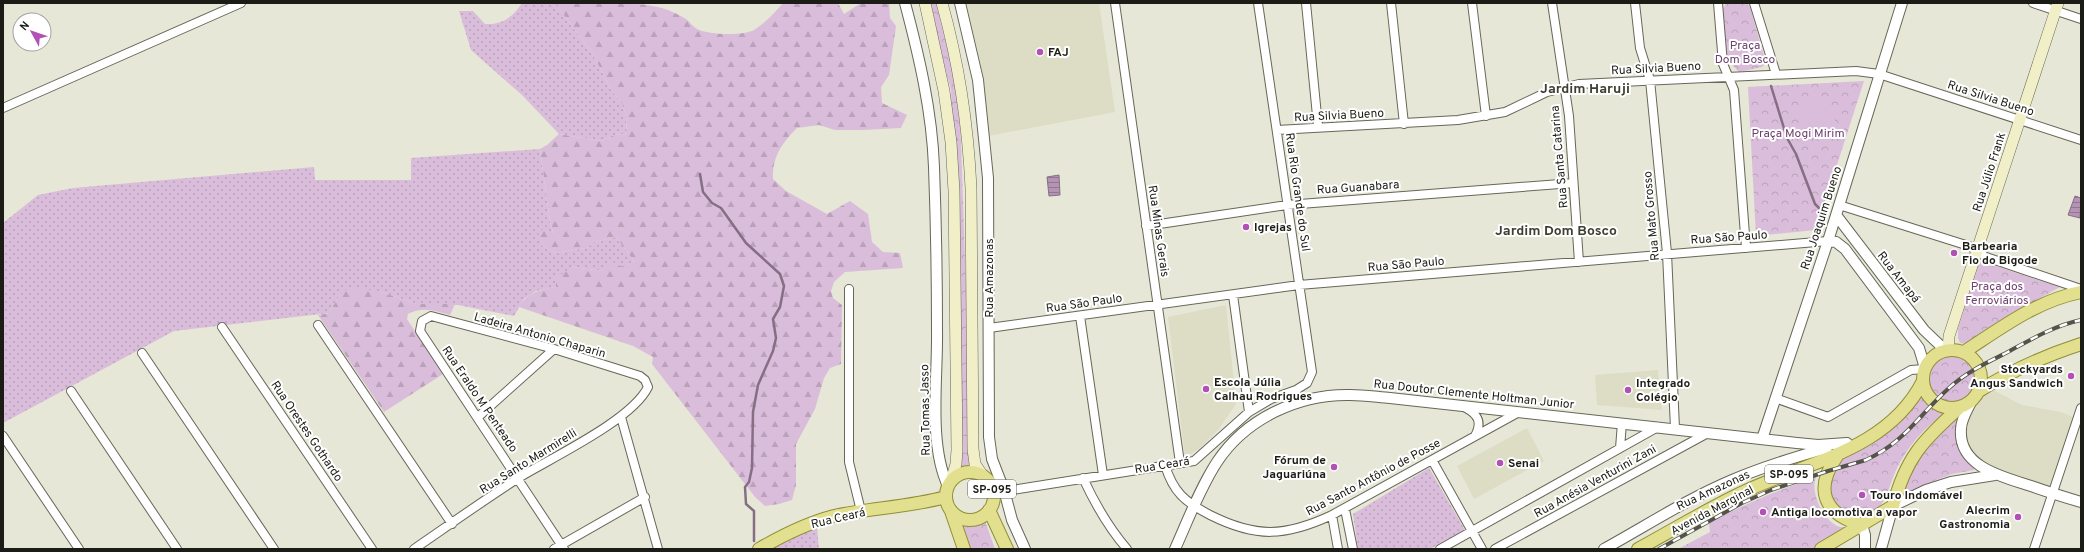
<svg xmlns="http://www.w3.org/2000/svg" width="2084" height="552" viewBox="0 0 2084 552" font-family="Overpass,sans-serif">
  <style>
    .built { fill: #dcddc4 }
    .grass { fill: url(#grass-dots) }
    .forest { fill: url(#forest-firs) }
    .park { fill: url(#park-crowns) }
    .pitch { fill: #dabdda }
    .water { fill: url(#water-rules); stroke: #866f85 }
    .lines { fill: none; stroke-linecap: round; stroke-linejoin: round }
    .stream { stroke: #866f85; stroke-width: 2.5 }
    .minor-casing { stroke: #676758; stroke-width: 10 }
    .tertiary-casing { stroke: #676758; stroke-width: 12 }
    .secondary-casing { stroke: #676758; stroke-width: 12 }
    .primary-casing { stroke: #908e34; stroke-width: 14 }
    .minor { stroke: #fff; stroke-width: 8 }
    .tertiary { stroke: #fff; stroke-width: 10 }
    .secondary { stroke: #f1efc7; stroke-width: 11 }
    .primary { stroke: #e2e08f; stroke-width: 12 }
    .rail-casing { stroke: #54544b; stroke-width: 4 }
    .rail { stroke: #fff; stroke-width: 2.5; stroke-dasharray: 8; stroke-linecap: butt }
    .poi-dot { fill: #b350b7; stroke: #fff; stroke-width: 1.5 }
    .labels { text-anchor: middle; stroke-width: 4; stroke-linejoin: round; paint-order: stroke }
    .shield { fill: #fff; stroke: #60605c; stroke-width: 1 }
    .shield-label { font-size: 11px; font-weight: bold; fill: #1c1c16 }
    .park-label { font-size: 12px; fill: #6d406e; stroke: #fff }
    .poi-label { font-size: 12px; font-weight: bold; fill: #1c1c16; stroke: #fff; text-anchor: start }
    .street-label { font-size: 12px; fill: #1c1c16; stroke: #fff }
    .quarter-label { font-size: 14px; font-weight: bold; fill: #3f3f31; stroke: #fff }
  </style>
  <defs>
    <pattern id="grass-dots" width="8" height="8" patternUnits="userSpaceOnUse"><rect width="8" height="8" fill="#dabdda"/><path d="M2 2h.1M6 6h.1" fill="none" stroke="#baa2ba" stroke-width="1.8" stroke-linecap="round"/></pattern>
    <pattern id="forest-firs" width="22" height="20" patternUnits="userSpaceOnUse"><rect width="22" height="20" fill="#dabdda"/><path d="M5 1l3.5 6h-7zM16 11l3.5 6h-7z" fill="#baa2ba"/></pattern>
    <pattern id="park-crowns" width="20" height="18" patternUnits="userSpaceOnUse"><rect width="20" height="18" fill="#dabdda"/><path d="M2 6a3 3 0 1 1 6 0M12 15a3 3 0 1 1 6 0" fill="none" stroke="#baa2ba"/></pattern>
    <pattern id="water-rules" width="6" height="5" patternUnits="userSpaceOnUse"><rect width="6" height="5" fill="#b493b4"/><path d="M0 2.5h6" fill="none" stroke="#927791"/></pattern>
  </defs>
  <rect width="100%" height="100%" fill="#e6e7d6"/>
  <path class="built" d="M961,3h138l16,109 -127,24z
    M1226,305l10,99 -18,26 -19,19 -14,8 -17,-140z
    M1658,370l4,40 -65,-5 -2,-30z
    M1991,389l31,16 38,7 14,5 -23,70 -56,-13 -17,-11 -15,-21 2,-25 7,-16z
    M1527,428l17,33 -70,38 -17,-33z"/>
  <path class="grass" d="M522,3h33l37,50 20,38 10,12 4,13 1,18 -13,1 -13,6 -42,-7 -37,-39 -51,-45 -12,-39h14l12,13c17,1 28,-7 37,-21z
    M540,149l10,73 4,13 -13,10 14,8 31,-5 8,-6 22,-5 18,24c-9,7 -15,7 -23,0l-9,10 -29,-4 -17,20 -20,4 -12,8 -10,17 -56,-11 -41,-1 -39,-13 -38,4 -11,18 -155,18 -171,92v-200l35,-28 35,-7 241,-21 1,13h96v-22z
    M1429,468l36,62 -35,19h-72l-5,-35z
    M817,527l2,22h-50l31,-16z"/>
  <path class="forest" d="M555,3c34,0 69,-3 103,4 9,2 20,7 28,12 4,3 7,8 11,10 12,6 46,7 57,1 11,-7 21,-17 29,-27h55l6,11 17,-11h28l1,15 6,8 -7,49 -8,12 1,16 25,12 -6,13 -38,2h-28l-16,-5 -22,3c-15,15 -25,29 -24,51l13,12 41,23 23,-13 18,13 4,28 11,10 17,1 3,15 -58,4 -11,10 -3,9 2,7 9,7 -1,59 -11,4 -6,10 -9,31 -19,35v41l-4,15 -13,4 -14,2 -10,-9 -103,-133 1,-7 -20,-11 -114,-39c9,-15 21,-17 37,-20v-9l17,-11 29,4 9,-11c8,8 14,8 23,1l-18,-24 -22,5 -8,6 -31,5 -14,-8 -3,-7 1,-7 6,-2 9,5 -4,-12 -10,-73 7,-4 12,-11 42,7 13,-6 13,-1 -1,-18 -4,-13 -10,-12 -20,-38z
    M349,287l29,4 39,13h38l-5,11c-14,-4 -28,-9 -42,-1l-1,5 36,55 -59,38 -66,-97 11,-2 11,-18z"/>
  <path class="park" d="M928,3h8l22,89 3,49 11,327 -16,5 2,-207 -7,-176z
    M1726,3h20l4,4 16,56 -4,4 -23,5 -13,-14 -4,-46z
    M1864,81l-48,149 -60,6 -8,-149z
    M1980,261l80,26 -50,28 -45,29 -5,-1 -2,-5v-9z
    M1929 380a24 24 0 1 1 48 0a24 24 0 1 1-48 0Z
    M1921,396l9,12 16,5c-22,14 -37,32 -49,55 -9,18 -10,41 -32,49 -12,4 -24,-8 -33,-15 -2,-13 -6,-23 2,-35 7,-12 25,-15 36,-22 19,-13 36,-32 51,-49z
    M1961,415l-4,13 17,37v5l-22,4 -21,8 -28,15c6,-35 31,-60 58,-82z
    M1816,477c-6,15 6,41 21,49 3,1 8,2 12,3l-37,20h-134l32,-17 -1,-9c35,-19 70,-33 107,-46z
    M985,521l10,28h-26l-11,-25 14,2z"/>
  <path class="pitch" d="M1820,93l17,32 -22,12 -18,-31z"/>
  <path class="water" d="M1059,175l1,20 -11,1 -2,-19z
    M2075,196l6,2 -1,20 -12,-3z"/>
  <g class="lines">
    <path class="stream" d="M1771,86l16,52 9,16 19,50 5,5
      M700,174l3,18 9,11 9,5 25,35 34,31 4,12 -4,21 -7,12 3,19 -3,13 -15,34 -5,27 -1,56 -3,14 -4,5 1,17 8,7v30"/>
    <defs>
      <path id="minor" d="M1115,3l65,460
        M1306,3l12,123
        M1391,3l13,121
        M1472,3l14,113
        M1552,3l17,113 10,146
        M1635,3l5,45 10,32 17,173 8,175
        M1718,3l5,61 11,26 12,158
        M1754,3l22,71
        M2033,3l48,16
        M3,108l238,-105
        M1277,130l181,-10 47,-8 42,-20 32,-8 277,-13 23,3 202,66
        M1839,205l130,41 17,11 95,32
        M1146,226l141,-21 286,-22
        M849,289v173l12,49
        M1233,295l16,117
        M1080,316l23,159
        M318,325l134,199
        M222,327l150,222
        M989,328l310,-43 529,-44
        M142,353l132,196
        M71,391l106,158
        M1775,398l53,19 83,-47 13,-1
        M1466,408c13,7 16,15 9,28
        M478,417l76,-68
        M621,417l37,132
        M3,436l76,113
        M1620,448l2,-25
        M1432,460l50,89
        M1165,465c8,27 20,37 45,50 46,23 75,22 122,0l187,-103
        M1083,478c12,26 25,49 44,71
        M993,493l201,-32 55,-49 22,-13 25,-9 11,-7 5,-11 -54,-369
        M1345,509l8,40
        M1332,515l6,34
        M414,549c35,-24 70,-49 106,-72 33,-20 112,-57 128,-90l-3,-7 -5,-4 -86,-27 -123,-33 -9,5 -2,10 144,218
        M554,549l91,-52
        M1440,549l218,-122
        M1495,549l211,-115
        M2034,549l47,-141"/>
      <path id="tertiary" d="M905,3c14,53 27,108 29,164 2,54 3,109 3,163 1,47 -9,114 11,156
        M960,3l18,77 10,98 1,259 3,22 12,31 8,30 13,29
        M1836,215l88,115 22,21
        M1828,241l8,1 9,7 74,99 6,20
        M1972,400c-4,9 -11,19 -11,29 -3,38 42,48 70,57 17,6 33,11 50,16
        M1762,439l66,-198 74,-238
        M1862,525l3,10v14
        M1175,549c13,-29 25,-61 42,-87 29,-44 82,-68 133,-67 13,0 27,2 40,3l407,45 21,2 29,-2
        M1604,549c42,-23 83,-50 128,-69 31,-13 63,-23 95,-32
        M1881,549l12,-43 33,-16 25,-8 44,-7"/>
      <path id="secondary" d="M925,3l19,88 7,51 3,49 3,259 -1,14 -5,17
        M942,3c17,61 26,122 29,185l2,261 2,15 8,12
        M1948,350l1,-14 109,-333"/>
      <path id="primary" d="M1923 379a29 29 0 1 1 58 0a29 29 0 1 1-58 0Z
        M1964,352c37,-24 72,-51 117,-60
        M1979,391c33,-21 65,-35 102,-47
        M1837,456c-23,33 -14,58 25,69
        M946 496a24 24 0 1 1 48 0a24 24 0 1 1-48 0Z
        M989,510l18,39
        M951,511l13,38
        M759,549c24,-14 48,-26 75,-33 37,-8 75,-9 112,-19
        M1638,549c37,-20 74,-43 112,-60 63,-28 139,-41 173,-108
        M1821,549l72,-43c13,-48 29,-65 66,-98"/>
    </defs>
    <use href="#minor" class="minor-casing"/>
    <use href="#tertiary" class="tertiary-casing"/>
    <use href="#secondary" class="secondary-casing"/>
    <use href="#primary" class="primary-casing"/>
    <use href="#minor" class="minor"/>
    <use href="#tertiary" class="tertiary"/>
    <use href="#secondary" class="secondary"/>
    <use href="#primary" class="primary"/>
    <defs>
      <path id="rail" d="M1659,549l83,-46 29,-13 57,-19 38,-11c39,-18 52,-44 83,-72 16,-15 37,-25 57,-35 24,-13 47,-27 75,-33"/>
    </defs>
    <use href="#rail" class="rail-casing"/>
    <use href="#rail" class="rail"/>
  </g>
  <g class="poi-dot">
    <circle cx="1040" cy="52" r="4"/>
    <circle cx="1246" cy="227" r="4"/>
    <circle cx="1954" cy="253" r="4"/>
    <circle cx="2071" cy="376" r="4"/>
    <circle cx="1206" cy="389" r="4"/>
    <circle cx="1628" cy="390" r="4"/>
    <circle cx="1500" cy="463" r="4"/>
    <circle cx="1334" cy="467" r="4"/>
    <circle cx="1862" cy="495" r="4"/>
    <circle cx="1763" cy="512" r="4"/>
    <circle cx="2018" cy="517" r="4"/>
  </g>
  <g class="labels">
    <g class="shield">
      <rect x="1765" y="465" width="48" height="18" rx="3"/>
      <rect x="968" y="480" width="48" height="18" rx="3"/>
    </g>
    <g class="shield-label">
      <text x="1789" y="478">SP-095</text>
      <text x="992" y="493">SP-095</text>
    </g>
    <g class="park-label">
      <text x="1745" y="49">Praça<tspan x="1745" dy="14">Dom Bosco</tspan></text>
      <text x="1798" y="137">Praça Mogi Mirim</text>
      <text x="1997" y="290">Praça dos<tspan x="1997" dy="14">Ferroviários</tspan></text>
    </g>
    <g class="poi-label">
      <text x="1048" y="56">FAJ</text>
      <text x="1254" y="231">Igrejas</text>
      <text x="1962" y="250">Barbearia<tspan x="1962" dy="14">Fio do Bigode</tspan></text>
      <text x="2063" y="373" text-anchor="end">Stockyards<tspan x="2063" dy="14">Angus Sandwich</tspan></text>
      <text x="1214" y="386">Escola Júlia<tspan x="1214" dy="14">Calhau Rodrigues</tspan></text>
      <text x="1636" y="387">Integrado<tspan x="1636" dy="14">Colégio</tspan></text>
      <text x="1326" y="464" text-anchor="end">Fórum de<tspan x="1326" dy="14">Jaguariúna</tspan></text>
      <text x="1508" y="467">Senai</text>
      <text x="1870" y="499">Touro Indomável</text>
      <text x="2010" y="514" text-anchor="end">Alecrim<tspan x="2010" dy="14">Gastronomia</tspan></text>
      <text x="1771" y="516">Antiga locomotiva a vapor</text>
    </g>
    <g class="street-label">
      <text transform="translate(1656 68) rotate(-3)" y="4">Rua Silvia Bueno</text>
      <text transform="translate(1991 98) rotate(18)" y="4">Rua Silvia Bueno</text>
      <text transform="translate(1339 115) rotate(-3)" y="4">Rua Silvia Bueno</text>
      <text transform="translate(1559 157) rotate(-95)" y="4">Rua Santa Catarina</text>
      <text transform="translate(1989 172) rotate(-72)" y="4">Rua Júlio Frank</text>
      <text transform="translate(1358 187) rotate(-4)" y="4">Rua Guanabara</text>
      <text transform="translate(1298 192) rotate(82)" y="4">Rua Rio Grande do Sul</text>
      <text transform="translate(1651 216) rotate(-95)" y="4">Rua Mato Grosso</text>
      <text transform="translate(1821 218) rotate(-72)" y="4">Rua Joaquim Bueno</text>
      <text transform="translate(1159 231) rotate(82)" y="4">Rua Minas Gerais</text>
      <text transform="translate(1729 237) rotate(-4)" y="4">Rua São Paulo</text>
      <text transform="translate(1406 264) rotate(-5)" y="4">Rua São Paulo</text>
      <text transform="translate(1899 277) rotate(52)" y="4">Rua Amapá</text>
      <text transform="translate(989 278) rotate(-90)" y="4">Rua Amazonas</text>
      <text transform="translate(1084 303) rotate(-8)" y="4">Rua São Paulo</text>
      <text transform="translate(540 335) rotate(16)" y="4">Ladeira Antonio Chaparin</text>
      <text transform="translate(1474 394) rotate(6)" y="4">Rua Doutor Clemente Holtman Junior</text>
      <text transform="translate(480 399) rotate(56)" y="4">Rua Eraldo M Penteado</text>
      <text transform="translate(925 410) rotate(-91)" y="4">Rua Tomas Jasso</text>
      <text transform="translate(307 431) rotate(56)" y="4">Rua Orestes Gothardo</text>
      <text transform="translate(528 461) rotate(-32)" y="4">Rua Santo Marmirelli</text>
      <text transform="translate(1162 465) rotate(-9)" y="4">Rua Ceará</text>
      <text transform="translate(1373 477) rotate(-28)" y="4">Rua Santo Antônio de Posse</text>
      <text transform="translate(1595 481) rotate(-29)" y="4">Rua Anésia Venturini Zani</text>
      <text transform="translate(1713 490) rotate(-25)" y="4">Rua Amazonas</text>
      <text transform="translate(1712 510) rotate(-28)" y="4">Avenida Marginal</text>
      <text transform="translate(838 518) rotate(-13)" y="4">Rua Ceará</text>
    </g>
    <g class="quarter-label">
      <text x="1585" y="93">Jardim Haruji</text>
      <text x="1556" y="235">Jardim Dom Bosco</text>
    </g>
  </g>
  <rect width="2084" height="552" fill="none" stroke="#1c1c16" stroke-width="8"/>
  <g transform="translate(32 32) rotate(310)"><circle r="19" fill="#ffffff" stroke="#a4a4a2"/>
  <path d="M0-3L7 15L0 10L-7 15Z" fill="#b350b7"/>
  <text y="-6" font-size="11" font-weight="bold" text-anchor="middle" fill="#1c1c16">N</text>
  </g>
</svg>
